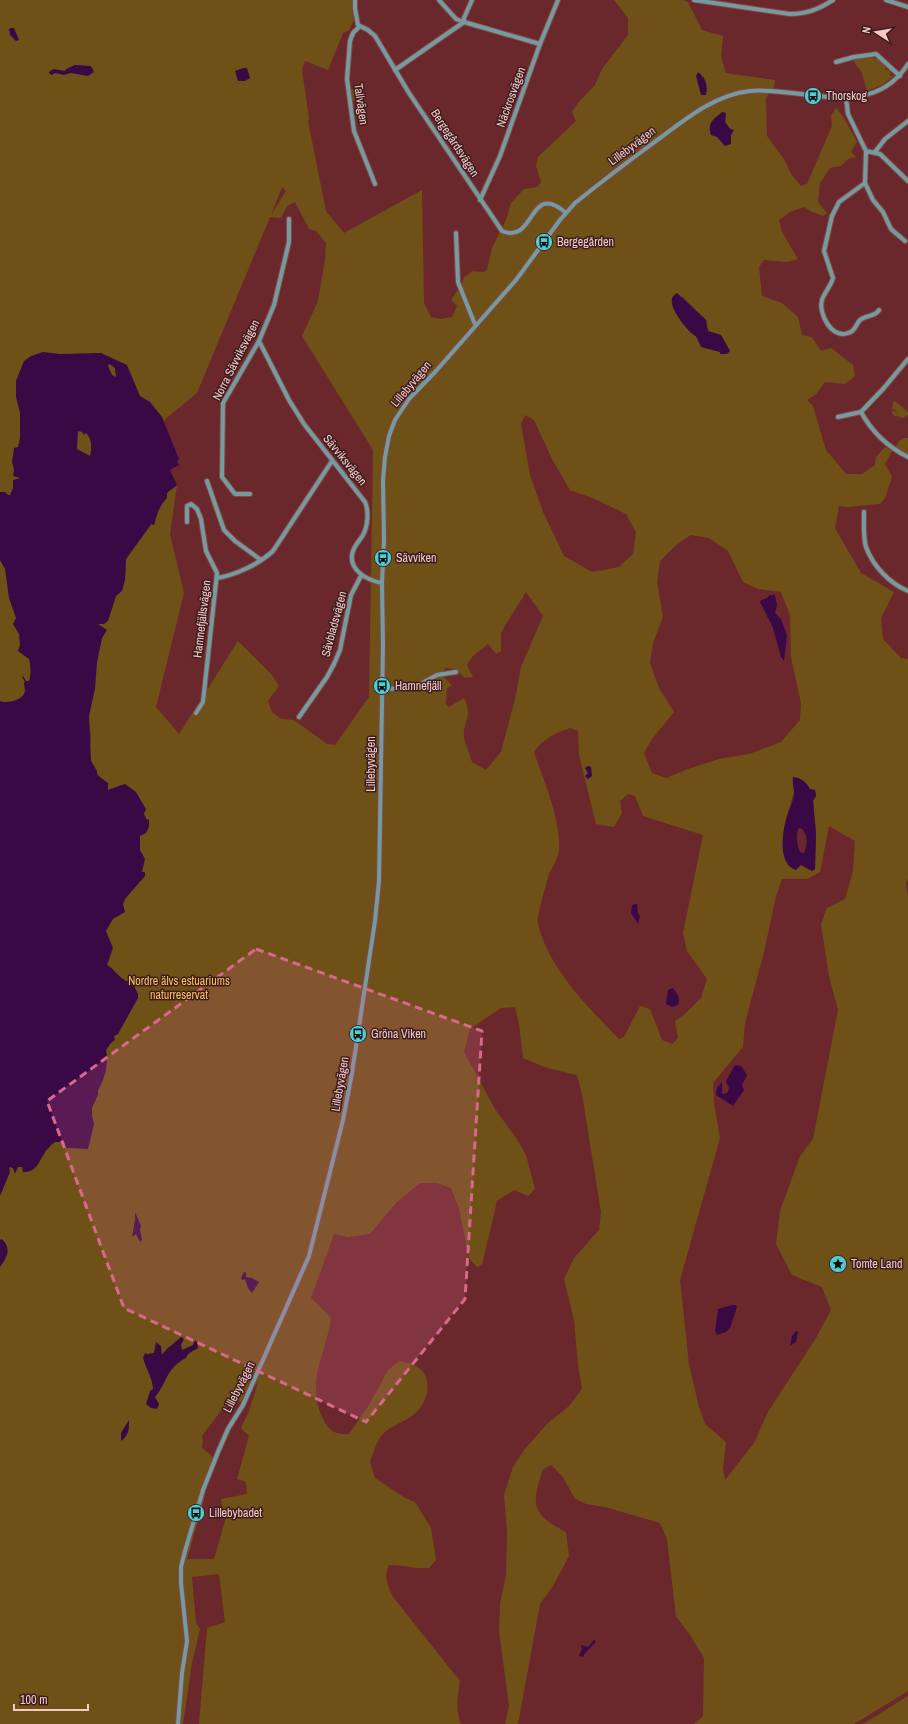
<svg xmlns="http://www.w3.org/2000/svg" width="908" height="1724" viewBox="0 0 908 1724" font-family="'Archivo Narrow',sans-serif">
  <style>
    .green { fill: #6f5117; fill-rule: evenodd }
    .water { fill: #3b0846; fill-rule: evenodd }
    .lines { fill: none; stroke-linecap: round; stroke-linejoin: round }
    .minor-casing { stroke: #86484b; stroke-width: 6 }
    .minor { stroke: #749c9e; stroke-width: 4 }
    .marked { fill: #d8688c; fill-opacity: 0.2; stroke: #d8688c; stroke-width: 3; stroke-dasharray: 8 5; stroke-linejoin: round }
    .labels { text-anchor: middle; stroke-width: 3; stroke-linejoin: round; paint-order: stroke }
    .poi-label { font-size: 12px; fill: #f4cac9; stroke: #3c1d1e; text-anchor: start }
    .street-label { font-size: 12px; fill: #f4cac9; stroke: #3c1d1e }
    .park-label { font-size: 12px; fill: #fbc159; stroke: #3c1d1e }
  </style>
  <rect width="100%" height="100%" fill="#6b282c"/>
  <path class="green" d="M0,0h356l-4,10 2,10 -5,10 -6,3 -15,37 -23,-9 -3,9 7,48 -1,3 18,90 18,22 78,-43 2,113 7,14 9,2 12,-2 5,-11 -6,-6 11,-16 2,-7 9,-6 11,1 3,-2 5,-22 14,-28 5,-17 13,-14 13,-2 4,-5 -5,-16 2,-9 38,-36 -4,-9 6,-9 17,-18 7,-16 26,-34v-17l-14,-18h69l5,2 14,28 21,6 -2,21 5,16 49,7 -1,7 -8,11 1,38 17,23 7,15 10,12 6,-2 25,-58 -1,-10 5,-8 8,10 13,24 -6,10 5,5 -8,2 -7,7 -11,2 -10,15 -2,19 9,11 -4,3 -11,-4 -8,-5 -14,5 -11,8 3,12 16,27 -11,3 -23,-2 -5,7 3,29 20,7 16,14 4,18 10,2 9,14 10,-3 22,17 2,11 -10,8 -20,-2 -9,12 -9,6 6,6 13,44 20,24h16l13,-9 1,-8 9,-10 7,4 -7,13 7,13 -7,21 -5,6 -33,3 -8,-1 -4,22 26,45 33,19 -13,26 2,21 18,19 7,1v220l-2,4 2,14v794l-54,33h-160l9,-8 1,-58 -14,-23 -14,-19 -9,-77 -7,-16 -55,-16 -19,-3 -11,-5 -12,-22 -12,-12 -8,4c-12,37 -12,45 23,63l3,24 -16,30 -13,18 -22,120h-13l4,-18 -10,-75 1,-27 6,-29 1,-44 -3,-36 9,-28 11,-17 23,-26 22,-18 13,-17 -4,-24 -4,-45 -10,-41 10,-21 25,-28 2,-18 -19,-118 -5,-19 -30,-7 -24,-10 -4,-35 -4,-16 -14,1 -31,21 -6,23 31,57 22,30 9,16 9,34 -7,7 -14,-6 -17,11 -15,64 -5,2 -8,-9 -10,-50 -8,-20 -14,-5h-17l-24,20 -26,31 -22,3 -14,-3 -23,64 20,20c-5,37 -26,63 -8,101 6,12 12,16 26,15l20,-29 19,-35 11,-9c13,2 25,6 28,20 1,8 1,11 -2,18 -10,24 -30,21 -44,37 -5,7 -8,18 -11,26l5,16 30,20 10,4 16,26 5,32 -7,8c-14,1 -26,-3 -40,-3 -6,11 -1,21 4,32l67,84c-2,14 -5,29 1,43h-262l8,-96 18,-6 -6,-48 -27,3 4,46 4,6 -8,34 -9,61h-183zM726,113l-1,9 8,10 -11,9 -5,-4zM282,187l4,4 -15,24zM295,202l14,27 7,2 10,12 -1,17 -7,41 -16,35 71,114 -4,247 -34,48 -8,-1 -33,-24 -13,-1 -9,-7 -4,-11 11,-15 -8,-12 -33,-33 -59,93 -23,-27 28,-114 -14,-59 7,-49 -10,8v5c-8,8 -10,16 -13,27l-2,-1 -26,35 -1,21 -25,43 -2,1 8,6c-9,17 -9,38 -12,57 -1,8 -6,21 -5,29 0,6 1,13 2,19 0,7 -2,14 -1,21 2,12 10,22 18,31v3l13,-5 -7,35 -45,-105 94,-294 34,-28 73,-176 11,1 6,-12zM682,296l24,24 2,11 13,4 9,16 -10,3v-2l-19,-5 -5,-11 -18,-19zM525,415l9,5 18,39 18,31 25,9 31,15 10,18 -3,22 -14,13 -27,5 -28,-16 -21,-44 -13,-37 -9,-51zM691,535l18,3 19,13 15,31 15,7 23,3 9,23 1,42 10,46 -1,17 -19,22 -32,12 -30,5 -31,10 -22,9 -14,-5 -8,-20 8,-14 22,-27 -15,-24 -9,-25 3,-20 10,-26 -6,-35 3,-21 16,-16zM526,592l17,24 -22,51 -6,32 -14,53 -15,18 -14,-8c-2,-8 -6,-16 -8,-24 -2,-16 10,-21 0,-40l-15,9 -3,-3 1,-16 5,-3 -9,-9 2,-8 11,1 9,9 8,-1 -6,-12 5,-8 16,-13 8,10 5,-3v-17l3,-7zM570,728l8,3 1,24 17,69 18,3 8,-14 -2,-12 8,-7 7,2 8,20 60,19 -20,98 4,18 20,28 -6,19 -17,17 -9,6 3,17 -6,6 -10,-4 -12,-31 -10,-3 -16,31 -5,2c-32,-33 -70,-70 -81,-115 -2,-6 9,-43 11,-50 3,-7 9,-15 10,-23 2,-32 -15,-69 -25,-99 8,-13 22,-19 36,-24zM807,784l3,6h5l1,6 -3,5 3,32 -1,36 -3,2 -11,-6 -17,-34 2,-12 8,-27zM829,826l26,15 -2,30 -8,28 -18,9 -6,16 8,52 9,34 -25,129 -13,17 -20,55 -4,33 16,31 30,12 9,23 -15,28 -48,74 -14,31 -29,37 -2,-12 3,-26 -21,-18 -6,-17 -10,-42 -9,-85 40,-142 -6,-34 -1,-21 30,-36 2,-24 19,-71 12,-56 6,-17h25l13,-7zM258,1382l-9,29 -8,17 8,8 -12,43 9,3 1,12 -26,5 2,11 5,1 -14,48h-27l16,-55 10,-47 -11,-9 1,-8 -1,-4 21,-28 19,-7z
    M869,55l6,4 4,-1 8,7 -2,5 6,-1 -1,7 5,-1 -13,10 -15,6 -5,-18 -10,-14z
    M358,88l2,9 -7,4 -2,-11z
    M895,401l13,11v3l-5,3 -10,-3 -1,-4h3l3,5 -3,-7 -3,1 1,-8z
    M904,438h4v17l-13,-7 4,-7z
    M908,1696v28h-45z"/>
  <path class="water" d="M11,28h3l5,12 -3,1 -6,-6 -1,-6z
    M75,65l16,1 3,6 -6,4 -17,-3 -7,2 -9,-2 -3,2 -3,-2 1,-2 4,-2 11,2 1,-2z
    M243,68h4l3,10 -5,3h-7l-3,-10z
    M698,72c8,6 10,14 8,23h-5l-5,-19z
    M722,112l4,1 -1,9 5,7 4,1 -3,5v9l-6,2 -8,-9 -6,-2c-4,-13 2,-15 11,-23z
    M677,293l29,27 2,11 13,4 9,16 -3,3h-7v-2l-19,-5c-1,-3 -3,-6 -4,-9 -2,-3 -5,-4 -7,-6 -7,-8 -28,-32 -13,-39z
    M43,352l17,2 41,-1 26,12 13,31 10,6 12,15 17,42 -2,2 2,4 -9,5 7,15 -10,8v5c-8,8 -10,16 -13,27l-3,-1 -25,35 -1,21 -3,11 -6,5 -8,25 -4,3h-6l9,6 -5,8 -5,24 -2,27 -6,27 2,45 6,10v4l11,8v7l17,-6 11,8 10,17 -2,5 3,6 2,-1v8l-3,6 -6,3v14l5,9 -3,13h3v4l-20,23 -2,5 2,8 -12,7 -7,12 7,17 -6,17c8,4 14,17 25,17l6,12v4l-20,36 -4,2 1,4 -4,3 -5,7c3,12 -1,29 -8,40v5l-6,13v8l2,8 -6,25 -21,-1 -3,-2 1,-2 -1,-3 -4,1h-5c-4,3 -9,8 -11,12 -6,9 -7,18 -21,18l-1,-5h-4l-3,7 -2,-6 -4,-1 1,5 -10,24v-495c7,3 25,-1 25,-11 0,0 -1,-6 -1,-7l1,-1 -3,-5 1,-1 3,5h3c2,-6 2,-14 0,-22l-11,-8 2,-6 -1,-11 -6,-10 3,-6 -7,-20 -4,-29 -5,-9v-68h5l3,3h2l3,-7v-8l7,-2 -7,-2 1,-6 -2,-8 2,-14 4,-1 2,-9v-25l-4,-16v-16l8,-20 7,-5zM109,364l6,4 1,9 -4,-2 -4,-9zM78,431l4,1 2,3 2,-2c6,6 6,16 4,23l-13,-7z
    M770,595h5l2,10 -2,8 6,6 6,16 -3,26 -3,-4 -8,-29 -13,-26 1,-2 6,-2z
    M588,766l3,1 1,9 -4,3 -3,-3 3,-3 -3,-5z
    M793,777c9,1 13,5 17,12l5,1 1,6 -3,5 3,32 -1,36 -3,2 -11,-6 -5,5c-18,-5 -14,-36 -10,-50 2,-9 8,-19 8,-27 0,-6 -2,-9 -1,-16zM799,828l3,1c6,7 6,15 2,24l-4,-1c-3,-7 -5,-17 -1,-24z
    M635,904h2l1,9 2,3 -2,8 -7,-11 1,-8z
    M673,988c4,6 8,9 5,17l-6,2 -6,-3 2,-14z
    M735,1065l6,1 6,9 -5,10 2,5 -11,16 -17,-11 1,-7 5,-6v12l5,-1 2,-5 -3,-7z
    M135,1212l6,14 -1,4 2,10 -2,2 -4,-8 -4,3 3,-17z
    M2,1239c10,10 5,18 -2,28v-27z
    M244,1272l2,1v4l6,1 7,4 -7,11 -4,-5 -3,-9 -3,1 -1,-2z
    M732,1305h4l1,2 -7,21 -4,4 -9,3 -2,-4 3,-22z
    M796,1331l2,1 -2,10 -6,4 2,-10z
    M181,1337l3,2 -3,6 1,5 11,-5 2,-5 2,2 1,6 -10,6 -2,4c-21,11 -18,24 -31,39l4,7 -2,5 -6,-1 -5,-4 4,-13 3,-2c0,-10 -7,-20 -10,-31l2,-5 2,1 7,-1 2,-11 5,4 1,9c4,-7 13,-12 19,-18z
    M129,1420c0,10 0,15 -8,21v-8z
    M594,1640l2,2c-5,5 -11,10 -13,15l-4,-1 3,-7 -1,-4 7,2z"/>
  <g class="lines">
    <defs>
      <path id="minor" d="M355,0v9l3,16 10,5 7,6 34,57 93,138c34,14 26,-51 64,-18
        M439,0l17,19 8,3v-4l8,-18
        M694,0l96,14c17,0 29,-5 43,-14
        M886,0l22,7
        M360,26l-7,7 -3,8 -3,38 7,52 21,53
        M836,62l18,-5 22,-3 24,22
        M395,70l69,-48 76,22
        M846,97l2,17 18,37 -1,32 -26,19 -7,14 -8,35 9,27c-2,8 -9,15 -11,22 -4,14 10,39 26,33 7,-1 8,-9 12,-13 6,-5 15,-3 19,-10
        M866,151l14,3 28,27
        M875,152l10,-13 23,-18
        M865,183l8,17 10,12 8,17 14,12
        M480,200l20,-44 40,-112 18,-44
        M456,233l2,49 16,40 2,3
        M259,341l30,59 15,24 61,78c4,9 3,24 -2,33 -3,5 -8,10 -10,16 -6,18 13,29 29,32
        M908,359l-25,30 -22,23c11,20 27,35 47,45
        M838,417l23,-5
        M207,481l17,49 11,11 26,19
        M250,494h-15l-13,-17 1,-74 36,-62 15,-36 15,-63v-23
        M864,512c0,11 -1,25 2,35 7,19 23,36 42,44
        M187,522v-16l4,-2 6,5 4,10 5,32 11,22 -14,129 -7,11
        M217,578c19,-3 42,-14 56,-27l59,-90
        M382,689l31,-1 24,-13 19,-3
        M299,717l28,-40 7,-13 6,-14 11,-55 10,-19
        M178,1724l4,-51 5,-32 -6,-58v-16l4,-16 18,-61 15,-38 10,-23 15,-24 66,-149 34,-136 9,-47 23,-152 4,-40 4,-236 -1,-62 2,-43 -1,-60 2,-23 4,-21 6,-16 14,-21 27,-28 80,-91 44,-60 15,-17c25,-20 51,-40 77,-59 29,-21 60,-49 98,-53 53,-5 121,31 158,-27"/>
    </defs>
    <use href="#minor" class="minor-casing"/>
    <use href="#minor" class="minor"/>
  </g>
  <path class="marked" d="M256,949l226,82 -17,268 -99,123 -242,-114 -77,-207z"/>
  <defs>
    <symbol id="bus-disc" viewBox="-11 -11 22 22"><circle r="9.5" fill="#51ccd2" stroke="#3c1d1e"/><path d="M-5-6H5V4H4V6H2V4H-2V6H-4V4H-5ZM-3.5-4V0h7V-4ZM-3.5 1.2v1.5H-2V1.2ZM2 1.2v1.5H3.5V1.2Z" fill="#111"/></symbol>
    <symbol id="sight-disc" viewBox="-11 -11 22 22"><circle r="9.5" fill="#51ccd2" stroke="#3c1d1e"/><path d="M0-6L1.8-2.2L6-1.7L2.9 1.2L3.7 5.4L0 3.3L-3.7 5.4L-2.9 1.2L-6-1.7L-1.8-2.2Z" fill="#111"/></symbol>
  </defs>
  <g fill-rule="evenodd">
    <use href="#bus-disc" x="803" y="86" width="20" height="20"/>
    <use href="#bus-disc" x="534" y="232" width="20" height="20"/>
    <use href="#bus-disc" x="373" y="548" width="20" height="20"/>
    <use href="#bus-disc" x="372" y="676" width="20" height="20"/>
    <use href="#bus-disc" x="348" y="1024" width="20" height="20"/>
    <use href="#sight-disc" x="828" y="1254" width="20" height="20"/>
    <use href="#bus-disc" x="186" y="1503" width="20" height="20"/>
  </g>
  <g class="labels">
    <g class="poi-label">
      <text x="826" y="100">Thorskog</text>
      <text x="557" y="246">Bergegården</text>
      <text x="396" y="562">Sävviken</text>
      <text x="395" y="690">Hamnefjäll</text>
      <text x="371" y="1038">Gröna Viken</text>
      <text x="851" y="1268">Tomte Land</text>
      <text x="209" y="1517">Lillebybadet</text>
    </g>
    <g class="street-label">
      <text transform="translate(511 97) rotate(-70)" y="4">Näckrosvägen</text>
      <text transform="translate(361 104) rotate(82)" y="4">Tallvägen</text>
      <text transform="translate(455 143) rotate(57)" y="4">Bergegårdsvägen</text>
      <text transform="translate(632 146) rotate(-37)" y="4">Lillebyvägen</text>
      <text transform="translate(236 360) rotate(-63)" y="4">Norra Sävviksvägen</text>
      <text transform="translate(411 384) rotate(-50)" y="4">Lillebyvägen</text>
      <text transform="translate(345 460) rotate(51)" y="4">Sävviksvägen</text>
      <text transform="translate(202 619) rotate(-83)" y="4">Hamnefjällsvägen</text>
      <text transform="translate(334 624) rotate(-75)" y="4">Sävbladsvägen</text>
      <text transform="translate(371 764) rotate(-90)" y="4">Lillebyvägen</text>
      <text transform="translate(340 1084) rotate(-80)" y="4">Lillebyvägen</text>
      <text transform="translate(239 1387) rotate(-63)" y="4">Lillebyvägen</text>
    </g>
    <g class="park-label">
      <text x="179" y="985">Nordre älvs estuariums<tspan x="179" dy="14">naturreservat</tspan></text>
    </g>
  </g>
  <g transform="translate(876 32) rotate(282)" stroke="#3c1d1e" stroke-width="3" paint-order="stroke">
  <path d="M0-3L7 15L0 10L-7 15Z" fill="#f4cac9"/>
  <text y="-6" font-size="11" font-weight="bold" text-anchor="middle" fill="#f4cac9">N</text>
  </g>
  <path d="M14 1704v6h74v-6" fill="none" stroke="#f4cac9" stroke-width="2"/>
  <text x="20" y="1704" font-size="12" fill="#f4cac9" stroke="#3c1d1e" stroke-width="3" paint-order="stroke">100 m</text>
</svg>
